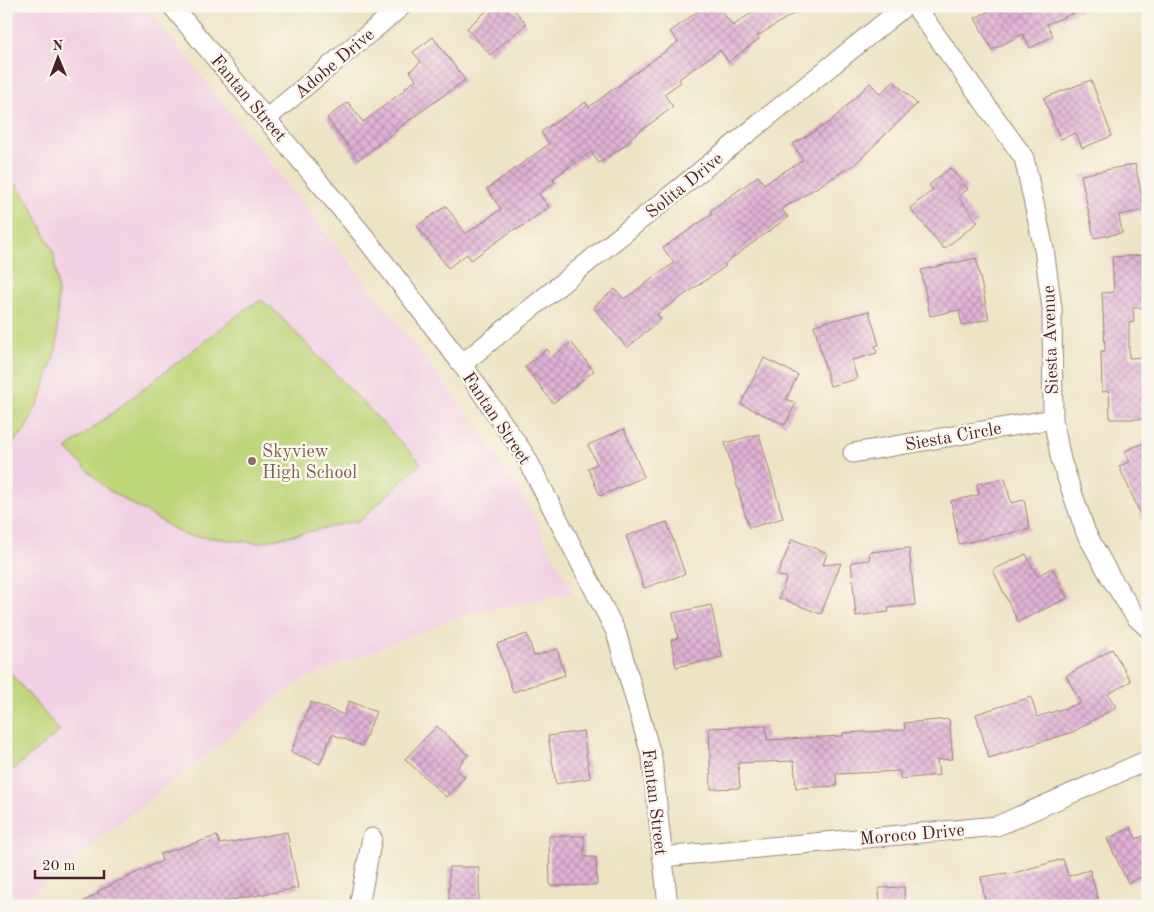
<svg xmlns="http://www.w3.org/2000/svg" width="1154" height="912" viewBox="0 0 1154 912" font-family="'Old Standard TT',serif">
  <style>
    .built { fill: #f1d0e3 }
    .green { fill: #bed579; stroke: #847a52 }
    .building { fill: url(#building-cross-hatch) }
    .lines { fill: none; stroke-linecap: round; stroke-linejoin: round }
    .street-casing { stroke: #9c8278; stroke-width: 21 }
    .street { stroke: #fff; stroke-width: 19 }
    .education-dot { fill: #8d6e63; stroke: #fbf7ec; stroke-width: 2 }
    .labels { text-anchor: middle; stroke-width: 5; stroke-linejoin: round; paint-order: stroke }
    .street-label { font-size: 18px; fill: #4a1f2b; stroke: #fbf7ec }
    .education-label { font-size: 18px; fill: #785e54; stroke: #fbf7ec; text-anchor: start }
  </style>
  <defs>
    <pattern id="building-cross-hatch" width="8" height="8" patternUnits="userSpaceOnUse" patternTransform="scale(1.25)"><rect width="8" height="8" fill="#e1b2d6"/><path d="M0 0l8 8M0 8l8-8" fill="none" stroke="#b890ae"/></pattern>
  </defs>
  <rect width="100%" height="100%" fill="#fbf7ec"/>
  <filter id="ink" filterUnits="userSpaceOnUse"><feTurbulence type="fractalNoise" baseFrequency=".02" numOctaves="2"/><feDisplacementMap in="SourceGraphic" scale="10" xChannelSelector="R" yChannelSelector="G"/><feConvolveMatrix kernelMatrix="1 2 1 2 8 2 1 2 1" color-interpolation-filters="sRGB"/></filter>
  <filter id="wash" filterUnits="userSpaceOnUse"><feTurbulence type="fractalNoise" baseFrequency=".0096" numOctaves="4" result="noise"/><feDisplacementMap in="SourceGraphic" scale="20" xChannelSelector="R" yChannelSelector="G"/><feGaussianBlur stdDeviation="1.12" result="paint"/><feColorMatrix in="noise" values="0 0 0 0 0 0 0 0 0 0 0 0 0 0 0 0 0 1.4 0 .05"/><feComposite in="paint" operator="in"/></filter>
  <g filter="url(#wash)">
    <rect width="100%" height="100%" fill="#ede4c5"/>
    <path class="built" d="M6,6h140l271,342 57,75 50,76 49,94 -106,21 -166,66 -286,226h-9z"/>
    <path class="green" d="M6,174l10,10 16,23 22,46 4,38 -1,55 -16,51 -17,35 -18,17z
      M261,300l11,8 149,155 -60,57 -103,23 -73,-8 -77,-45 -42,-41 181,-141z
      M6,668l54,63 -54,44z"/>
    <g id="blocks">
      <path class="building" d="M492,6h19l15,18 -36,31 -23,-27z
        M705,6h13l15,20 28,-20h45l-49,30 2,3 -31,23 -8,-12 -41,29 2,3 -17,12 9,13 -45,33 2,2 -31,21 -8,-11 -39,27 3,3 -16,12 10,13 -32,23 -1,-2 -45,32 -4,-6 -19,14 -31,-42 29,-20 20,28 35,-25 -14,-20 62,-45 -8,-12 45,-30 3,5 89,-65 -8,-10z
        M998,6h90v1l-41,17 6,12 -23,12 -7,-14 -31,16 -17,-32z
        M433,37l32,43 -69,50v1l-38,29 -31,-42 21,-16 15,20 43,-33 -1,-1 11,-8 -6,-9 11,-9 -8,-10z
        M1091,80l21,56 -30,12 -6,-15 -16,6 -16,-41z
        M894,81l23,23 -62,60 -73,45 6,8 -64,47 2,2 -69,48 4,5 -34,29 -34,-41 22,-18 9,10 50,-36 -11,-15 49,-34 -2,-3 48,-35 6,8 39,-24 -10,-16 37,-22 40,-39 10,11z
        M1135,164l10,46 -26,5 3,18 -28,5 -13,-63z
        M950,168l18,21 -10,8 20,25 -34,27 -34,-41 23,-18 -4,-5z
        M1148,255v52l-15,1 1,14 -5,1v35l19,-1v62h-38l-1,-28 -7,1 -1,-41h4l-3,-58 12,-1 -2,-35z
        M976,258l13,61 -27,6 -3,-15 -29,6 -9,-46z
        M869,311l10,34 -4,1 2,7 -25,7 5,19 -27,7 -16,-61z
        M571,342l23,29 -41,32 -28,-36 22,-18 6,8z
        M764,358l34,17 -12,24 10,4 -11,22 -44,-21z
        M624,429l20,48 -44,19 -12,-28 9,-4 -9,-19z
        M759,434l24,84 -34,10 -24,-85z
        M1148,441v90l-29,-65 11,-4 -5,-11z
        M1005,478l6,25 13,-3 6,29 -71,15 -8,-43 28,-6 -2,-11z
        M667,522l18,52 -41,14 -18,-52z
        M792,539l35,14 -4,12 18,-2 -20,51 -42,-16 8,-21 -10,-1z
        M909,548l6,57 -27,3 1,4 -33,4 -5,-54 19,-2 -1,-8z
        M1026,554l11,22 15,-8 15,30 -49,24 -25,-52z
        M711,605l11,52 -46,10 -5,-27 7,-2 -5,-25z
        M527,634l7,22 23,-7 8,26 -52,17 -16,-48z
        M1112,649l19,32 -23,13 8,13 -43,25 -84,26 -13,-44 55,-17 6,20 44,-14 -15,-27z
        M349,701l27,11 -14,34 -30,-12 -12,30 -29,-12 20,-50 33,13z
        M949,719l4,40 -16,1 2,15 -39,4v-8l-64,3 1,12 -41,2 -2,-27 -56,2 2,25 -29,1 -2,-61 57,-2 1,14 76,-4v-3l62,-3 -1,-7z
        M437,726l31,29 -12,14 9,8 -19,20 -41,-38z
        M583,731l7,47 -34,6 -8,-48z
        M1131,828l5,11 12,-5v40l-20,9 -21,-44z
        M287,832l11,56 -67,12 -19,6h-137l24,-13 -1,-2 64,-30 -2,-7 57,-18 3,8z
        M549,836h35v21h12l1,28 -47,1z
        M1063,859l5,17 22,-6 9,33 -10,3h-103l-5,-29 26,-4v2z
        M449,867h30v39h-30z
        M904,887l1,19h-25l-1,-18z"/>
    </g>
  </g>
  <g filter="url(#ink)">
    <use href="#blocks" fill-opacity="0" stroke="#9c8278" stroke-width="1"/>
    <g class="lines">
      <defs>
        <path id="street" d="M172,6l191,229 99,129 64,93 90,175 36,126 16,148
          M915,6l109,152 20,91 8,59 1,111 8,41 25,73 25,45 25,39 12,11
          M266,119l136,-113
          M462,364l443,-358
          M853,453l200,-34
          M662,857l335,-31 151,-66
          M359,906l13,-68"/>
      </defs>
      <use href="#street" class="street-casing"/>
      <use href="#street" class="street"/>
    </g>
  </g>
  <circle class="education-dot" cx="252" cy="461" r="5"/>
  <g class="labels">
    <g class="street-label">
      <text transform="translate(334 63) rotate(-40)" y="6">Adobe Drive</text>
      <text transform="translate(249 98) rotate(50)" y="6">Fantan Street</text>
      <text transform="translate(684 185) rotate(-39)" y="6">Solita Drive</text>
      <text transform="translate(1050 340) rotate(-92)" y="6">Siesta Avenue</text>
      <text transform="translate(497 418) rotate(56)" y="6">Fantan Street</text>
      <text transform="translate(953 436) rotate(-10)" y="6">Siesta Circle</text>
      <text transform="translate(655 802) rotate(83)" y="6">Fantan Street</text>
      <text transform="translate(912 834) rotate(-5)" y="6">Moroco Drive</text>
    </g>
    <g class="education-label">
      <text x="262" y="457">Skyview<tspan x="262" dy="21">High School</tspan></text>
    </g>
  </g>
  <rect width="1154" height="912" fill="none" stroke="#fbf7ec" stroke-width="25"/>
  <g transform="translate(58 58) rotate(359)" stroke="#fbf7ec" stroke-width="4" paint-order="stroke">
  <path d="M0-4L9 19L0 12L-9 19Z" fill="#4a1f2b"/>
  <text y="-8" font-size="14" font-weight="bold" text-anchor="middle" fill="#4a1f2b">N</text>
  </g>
  <path d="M35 870v8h69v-8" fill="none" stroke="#4a1f2b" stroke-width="2.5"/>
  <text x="42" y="870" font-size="15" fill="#4a1f2b" stroke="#fbf7ec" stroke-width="4" paint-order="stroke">20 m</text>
</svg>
